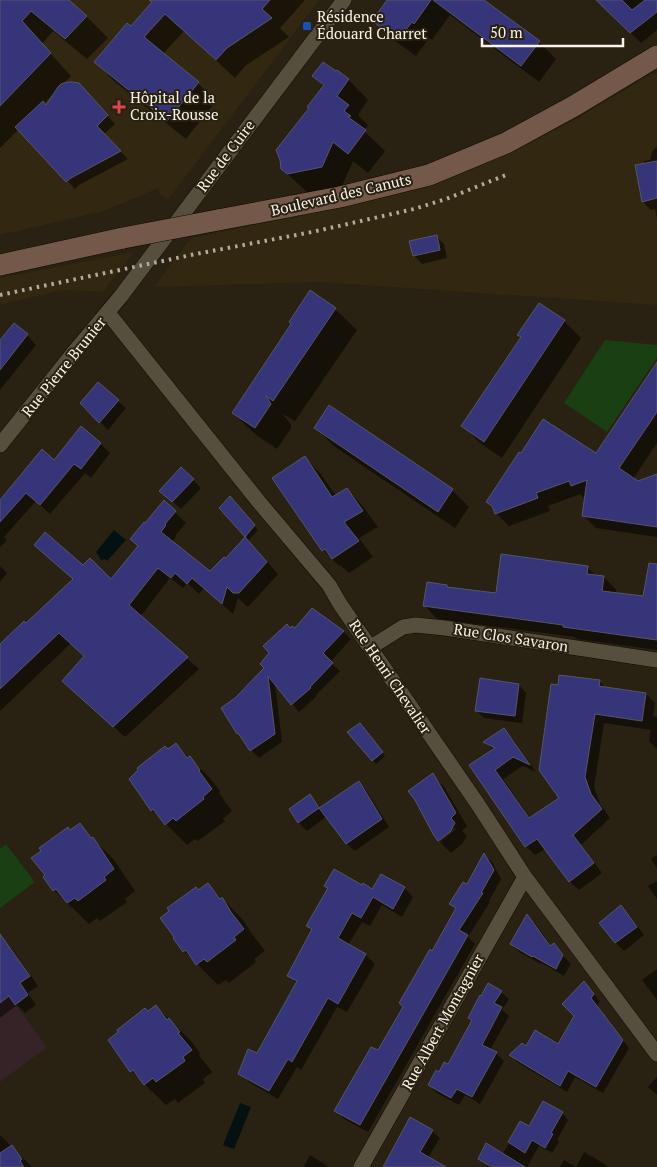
<svg xmlns="http://www.w3.org/2000/svg" width="657" height="1167" viewBox="0 0 657 1167" font-family="'PT Serif',serif">
  <style>
    .commercial { fill: #362328 }
    .built { fill: #322710 }
    .green { fill: #193f13 }
    .water { fill: #031113 }
    .shadow { fill: #0007; fill-rule: evenodd }
    .building { fill: #37357a; stroke: #545669 }
    .lines { fill: none; stroke-linecap: round; stroke-linejoin: round }
    .street-casing { stroke: #110a00; stroke-width: 16 }
    .secondary-casing { stroke: #110a00; stroke-width: 22 }
    .street { stroke: #574f3d; stroke-width: 15 }
    .secondary { stroke: #74594a; stroke-width: 21 }
    .rail { stroke: #b2ac9f; stroke-width: 4; stroke-dasharray: 2.5 5; stroke-linecap: butt }
    .secondary-bridge-casing { stroke: #110a00; stroke-width: 22; stroke-linecap: butt }
    .secondary-bridge { stroke: #74594a; stroke-width: 21 }
    .transit-dot { fill: #1a4fb4; stroke: #292111; stroke-width: 2 }
    .health-dot { fill: #e0444e; stroke: #292111; stroke-width: 2 }
    .labels { text-anchor: middle; stroke-width: 4; stroke-linejoin: round; paint-order: stroke }
    .poi-label { font-size: 15px; fill: #f9f4ea; stroke: #292111; text-anchor: start }
    .street-label { font-size: 15px; fill: #f9f4ea; stroke: #292111 }
  </style>
  <rect width="100%" height="100%" fill="#292111"/>
  <path class="commercial" d="M0,989l9,7 38,51 -47,35z"/>
  <path class="built" d="M0,0h319l-151,200 -9,-6 -1,-6 -54,23 -104,24z
    M652,74h5v231l-338,-23 -165,5 37,-49 165,-34 33,-8 40,-11 71,-28 31,-15 45,-23z
    M134,252l-31,40 -41,-2 -62,15v-27z"/>
  <path class="green" d="M605,340l52,5v13l-50,74 -43,-29z
    M6,844l29,38 -35,26v-59z"/>
  <path class="water" d="M114,530l12,10 -19,21 -2,-2 -4,1 -5,-8z
    M240,1103l11,4 -17,42 -11,-4z"/>
  <path class="shadow" d="M0,0h67l20,17 21,21 -21,21 -34,-28 -11,13 29,32 -7,7 23,10 28,31 -11,10 24,25 -49,26 -4,4 -56,-60 -19,19zM53,94l-6,13 -3,-3z
    M156,0h149l-25,28 9,9 -44,29 -10,12 -51,-47 -21,23 35,29 18,18 -30,38 -72,-58 -18,-19 35,-34z
    M389,0h93l57,42 17,17 -17,23 -89,-67 -18,25 -3,-2 -13,18 -25,-18 -17,-18z
    M598,0h59v30l-16,13z
    M337,71l12,9 19,20 -10,15 10,10 -4,6 21,20 -17,22 -15,-12 -11,25 -34,7 -26,-24 28,-61 14,-21 -10,-11 22,-3z
    M657,147v72l-2,-10 -4,1 -8,-8 1,-41 6,-1 3,-10z
    M436,236l8,8 3,14 -25,6 -8,-9z
    M335,309l22,21 -62,91 -12,-7 8,11v3l-14,21 -22,-15 -22,-21z
    M564,321l17,17 -79,120 -22,-15 -17,-17z
    M27,335l9,10 -36,45v-48z
    M657,364v79l-24,36 24,16v42l-61,-9 -13,-13 3,-18 -2,1 -4,-4 -32,12 2,5 -41,15 -13,-13 -1,-4 -8,-7 110,-47z
    M118,401l8,7 -18,22 -26,-27z
    M318,430l134,60 17,17 -14,21 -120,-81z
    M100,443l10,10 -19,25 -6,-5 -35,41 -14,-13 -32,36 3,3 -7,7v-45z
    M304,457l16,16 16,23 11,-7 15,16 16,22 -19,11 14,19 -24,16 -9,-8 -1,1 -16,-16z
    M181,468l20,20 -20,21 -20,-18z
    M234,502l24,28 -10,11 30,33 -30,33 -10,-9 -5,16 -29,-26 -5,6 -12,-11 -4,5 -13,-10 -30,39 59,52 -74,68 -50,-45 10,-36 -14,-13 -71,68v-66l27,-20 47,-45 9,-13 28,14 64,-69 11,11 -11,13 1,1 -4,5 39,31 15,-14 21,-22 -26,-29z
    M657,565v85l-80,-11 -2,-2 -138,-18 -12,-13 23,-18 49,7 90,-28 10,10h7l12,13v4l28,4z
    M0,566l7,7 -7,9z
    M312,610l32,22 7,7 -21,23 10,9 -24,24 1,1 -18,16 -24,-29 7,59 -23,16 -8,-8 -8,-12 -5,-5 -2,-34 30,-31 24,-39 5,1z
    M599,681l8,8 39,5 9,9 -2,13 4,1v32l-8,-8 2,-11 -47,-7 -10,64 6,17 10,14 -29,27 21,28 -23,17 -10,-9 -24,-32 -10,6 -9,-9 -56,-80 23,-16 -8,-8 18,-12 10,9 23,33 -13,-6 -20,13 28,40 30,-21 -2,-112z
    M519,685l7,8 -4,30 -38,-5 -8,-8z
    M364,728l21,28 -9,8 -4,-4z
    M176,745l35,34 9,12 -1,2 13,18 -9,8 2,2 -27,20 -3,-2 -8,6 -35,-35 16,-59z
    M432,775l12,12 23,39 -5,5 5,5 -5,8 -11,9 -11,-11 16,-13 -2,-1 -14,11v2l-6,-7z
    M359,782l7,8 23,37 -34,24 -8,-7 -20,-28 -20,15 -8,-8 -9,-13 20,-14 11,13z
    M79,825l35,35 21,31 -10,8 2,3 -27,19 -3,-3 -8,6 -35,-34z
    M485,855l7,7 9,17 -12,22 1,1 -22,35 7,7 -107,188 -24,-13 -8,-8 43,-59 25,-45 28,-55 25,-42 -6,-6 16,-18z
    M657,855v13l-6,-9z
    M381,875l23,13 9,9 -11,20 -20,-12 -12,21 -8,-4 -14,23 18,10 9,9 -28,48 -10,-5 -36,63 -4,-3 -19,32 -29,-17 -9,-9 17,-18 40,-71 -8,-9 24,-44 -5,-5 21,-37 -4,-3h38l10,4z
    M657,881v18l-9,-13z
    M208,884l35,36 9,14 13,17 -11,8 2,3 -27,21 -3,-3 -8,5 -34,-34 15,-60z
    M621,907l8,8 15,20 -20,16 -8,-8 -15,-20z
    M527,916l8,7 16,23 2,-1 18,19 -7,12 -22,-13 -1,1 -22,-12 -8,-8z
    M4,941l9,9 25,36 -10,7 8,12 -11,8 -8,-8 -17,13v-74z
    M657,969v31l-15,-20z
    M584,983l16,18 -3,5 32,42 -26,45 -28,-16 -8,15 -50,-30 -6,-7 15,-7 32,-3 17,-29z
    M501,992l8,7 -7,11 7,6 -19,34 6,3 8,8 -24,43 -15,-9 -6,10 -22,-12 -8,-8 10,-11 10,-9 24,-44 -4,-3z
    M156,1006l35,35 9,12 -1,2 13,17 -9,7 2,4 -27,20 -3,-4 -9,6 -35,-34 17,-59z
    M657,1077v18l-9,-8z
    M562,1113l6,7 -11,20 2,2 -7,11 -13,-7 -12,21h-38l-10,-9 23,-3 19,-32 8,5z
    M432,1131l8,7 -12,20 15,9h-59z
    M0,1135l32,32h-32z
    M584,1152l19,11 5,4h-48l4,-7 12,7z
    M310,1155l19,12h-24l-1,-1z"/>
  <path class="building" d="M0,0h69l18,16 -22,23 -34,-28 -9,10 29,32 -51,53z
    M149,0h121l-8,9 10,9 -45,30 -11,12 -51,-46 -21,23 55,45 -32,39 -73,-59 33,-39 4,3 21,-24z
    M387,0h44l-17,24 -2,-2 -14,18 -26,-19z
    M433,0h51l56,41 -19,25z
    M596,0h26l10,10 13,-10h12v12l-27,21z
    M323,62l13,9 1,-1 12,9 -12,17 12,9 -5,6 7,5 -3,1 18,13 -18,24 -15,-12 -11,25 -35,7 -6,-5 -1,-9 -4,-10 33,-42 -2,-1 17,-22 -12,-9z
    M67,82h6l6,1 29,32 -11,11 24,25 -50,27 -5,4 -51,-55 28,-26 3,4 12,-18 3,-3z
    M657,161v37l-15,4 -7,-37z
    M437,235l3,15 -27,6 -4,-15z
    M310,290l26,18 -63,93 -7,-5 5,8 -16,24 -23,-15 59,-89 -2,-2z
    M539,303l26,17 -81,122 -23,-16 60,-89 -4,-2z
    M14,323l14,11 -28,36v-30z
    M657,362v50l-38,56 19,13 19,-7v53l-75,-11 5,-36 -16,6 -2,-5 -33,12 2,5 -43,16 -3,-8 -6,-4 33,-50 2,1 22,-34 53,34z
    M98,382l21,18 -20,23 -19,-20z
    M329,405l124,84 -15,23 -124,-84z
    M81,426l20,17 -20,26 -7,-5 -34,41 -14,-12 -26,29v-22l42,-51 12,11z
    M305,456l27,41 15,-9 16,23 -19,11 15,19 -27,18 -7,-10 -3,2 -50,-73z
    M181,467l13,12 -22,23 -13,-11z
    M230,496l25,29 -10,12 -26,-29z
    M164,500l12,11 -11,13 1,1 -5,7 49,39 14,-14 2,1 19,-21 22,25 -28,31h-6l-6,-6 -5,17 -30,-26 -5,6 -12,-11 -4,5 -13,-10 -29,37 59,52 -75,70 -51,-46 22,-25 -25,-23 -59,56v-45l24,-23 2,2 47,-44 -39,-34 11,-13 38,33 7,-7 21,21 27,-33 -8,-7 14,-17 1,1z
    M501,554l87,12 -1,8 17,2 -2,15 41,5 6,-33 8,1v76l-94,-13v-2l-140,-19 4,-24 20,3v2l49,6z
    M312,608l32,23 -21,22 10,10 -23,24 1,1 -20,17 -23,-29 7,58 -25,17 -12,-18 -1,1 -16,-26 14,-10 29,-30 -4,-4 9,-11 -6,-7 24,-22 3,4 2,-2 3,2z
    M559,675l41,5 -1,6 47,7 -4,28 -47,-7 -10,63 6,17 11,15 -29,26 21,28 -25,19 -32,-43 -12,8 -56,-82 26,-17 -12,-6 21,-14 26,37 -17,-8 -18,13 34,48 30,-20 -20,-28 12,-86 7,1z
    M480,678l39,6 -4,32 -40,-5z
    M360,723l23,29 -11,9 -25,-29z
    M176,743l11,15 3,-2 10,14 -1,1 13,18 -9,8 1,2 -28,22 -3,-3 -8,7 -12,-16 -2,2 -22,-32 9,-9 -1,-2 28,-22 3,3z
    M433,773l23,40 -5,5 4,5 -5,9 -12,9 -5,-7 -18,-34 -7,-9z
    M359,781l23,38 -36,25 -27,-36z
    M310,794l9,14 -21,15 -9,-14z
    M80,823l11,15 2,-1 21,32 -10,8 2,3 -28,21 -3,-3 -8,5 -11,-14 -3,2 -10,-14 2,-2 -14,-17 10,-7 -2,-3 29,-21 2,3z
    M484,853l10,17 -13,23h2l-24,37 9,5 -108,190 -26,-14 37,-64 7,3 25,-43 -4,-4 31,-54 2,2 24,-43 -7,-4 14,-22 4,2z
    M334,869l28,16 1,-2 9,6 9,-15 24,13 -12,22 -20,-12 -12,21 -9,-5 -14,25 28,16 -28,50 -10,-6 -36,64 -4,-3 -19,32 -31,-17 10,-25 9,4 40,-72 -10,-5 25,-47 -6,-3 22,-38 -4,-2z
    M208,883l12,16 2,-2 9,15 13,17 -10,8 2,3 -29,22 -3,-3 -8,6 -10,-15 -3,2 -10,-14 1,-1 -14,-19 9,-7 -2,-3 29,-21 2,3z
    M621,905l16,22 -22,16 -16,-20z
    M527,914l23,32 4,-3 9,12 -7,14 -23,-13 -1,1 -22,-13z
    M0,934l30,42 -10,7 8,12 -13,10 -6,-9 -9,7z
    M584,981l10,13 -3,4 32,42 -27,47 -28,-16 -8,15 -51,-31 13,-12 4,3 9,-16 23,14 16,-28 -12,-12z
    M488,983l14,8 -8,12 8,4 -20,38 15,7 -25,45 -15,-8 -6,9 -23,-13 8,-15 3,2 5,-10 4,2 24,-44 -4,-2 12,-23 1,1z
    M156,1005l11,15 2,-2 11,14 -2,1 14,17 -9,7 2,4 -29,21 -3,-4 -9,7 -11,-15 -3,2 -22,-32 10,-8 -1,-2 28,-22 3,3z
    M543,1101l20,11 -12,21 2,1 -8,14 -13,-8 -7,13 -17,-11 12,-21 9,5z
    M410,1117l23,13 -13,22 26,15h-63z
    M486,1143l39,24h-33l-14,-8z
    M12,1145l10,14 -2,2 4,6h-24v-14z"/>
  <g class="lines">
    <defs>
      <path id="street" d="M108,313l151,189 70,83 11,19 137,199 48,74 132,177
        M0,445l75,-94 46,-55 223,-296
        M371,647l32,-20 13,-2 29,3 212,32
        M361,1167l164,-290"/>
      <path id="secondary" d="M218,220l122,-23 89,-22 77,-32 68,-37 83,-50
        M0,265l123,-27"/>
    </defs>
    <use href="#street" class="street-casing"/>
    <use href="#secondary" class="secondary-casing"/>
    <use href="#street" class="street"/>
    <use href="#secondary" class="secondary"/>
    <path class="rail" d="M0,295l196,-41 116,-22 102,-23 32,-10 60,-24"/>
    <defs>
      <path id="secondary-bridge" d="M123,238l95,-18"/>
    </defs>
    <use href="#secondary-bridge" class="secondary-bridge-casing"/>
    <use href="#secondary-bridge" class="secondary-bridge"/>
  </g>
  <rect class="transit-dot" x="302" y="21" width="10" height="10" rx="2.5"/>
  <path class="health-dot" d="M116.5 99.5h5v5h5v5h-5v5h-5v-5h-5v-5h5z"/>
  <g class="labels">
    <g class="poi-label">
      <text x="317" y="22">Résidence<tspan x="317" dy="17">Édouard Charret</tspan></text>
      <text x="130" y="103">Hôpital de la<tspan x="130" dy="17">Croix-Rousse</tspan></text>
    </g>
    <g class="street-label">
      <text transform="translate(226 156) rotate(-53)" y="5">Rue de Cuire</text>
      <text transform="translate(341 195) rotate(-13)" y="5">Boulevard des Canuts</text>
      <text transform="translate(64 367) rotate(-51)" y="5">Rue Pierre Brunier</text>
      <text transform="translate(511 638) rotate(9)" y="5">Rue Clos Savaron</text>
      <text transform="translate(390 677) rotate(56)" y="5">Rue Henri Chevalier</text>
      <text transform="translate(443 1022) rotate(-61)" y="5">Rue Albert Montagnier</text>
    </g>
  </g>
  <path d="M482 38v8h141v-8" fill="none" stroke="#f9f4ea" stroke-width="2.5"/>
  <text x="490" y="38" font-size="15" fill="#f9f4ea" stroke="#292111" stroke-width="4" paint-order="stroke">50 m</text>
</svg>
